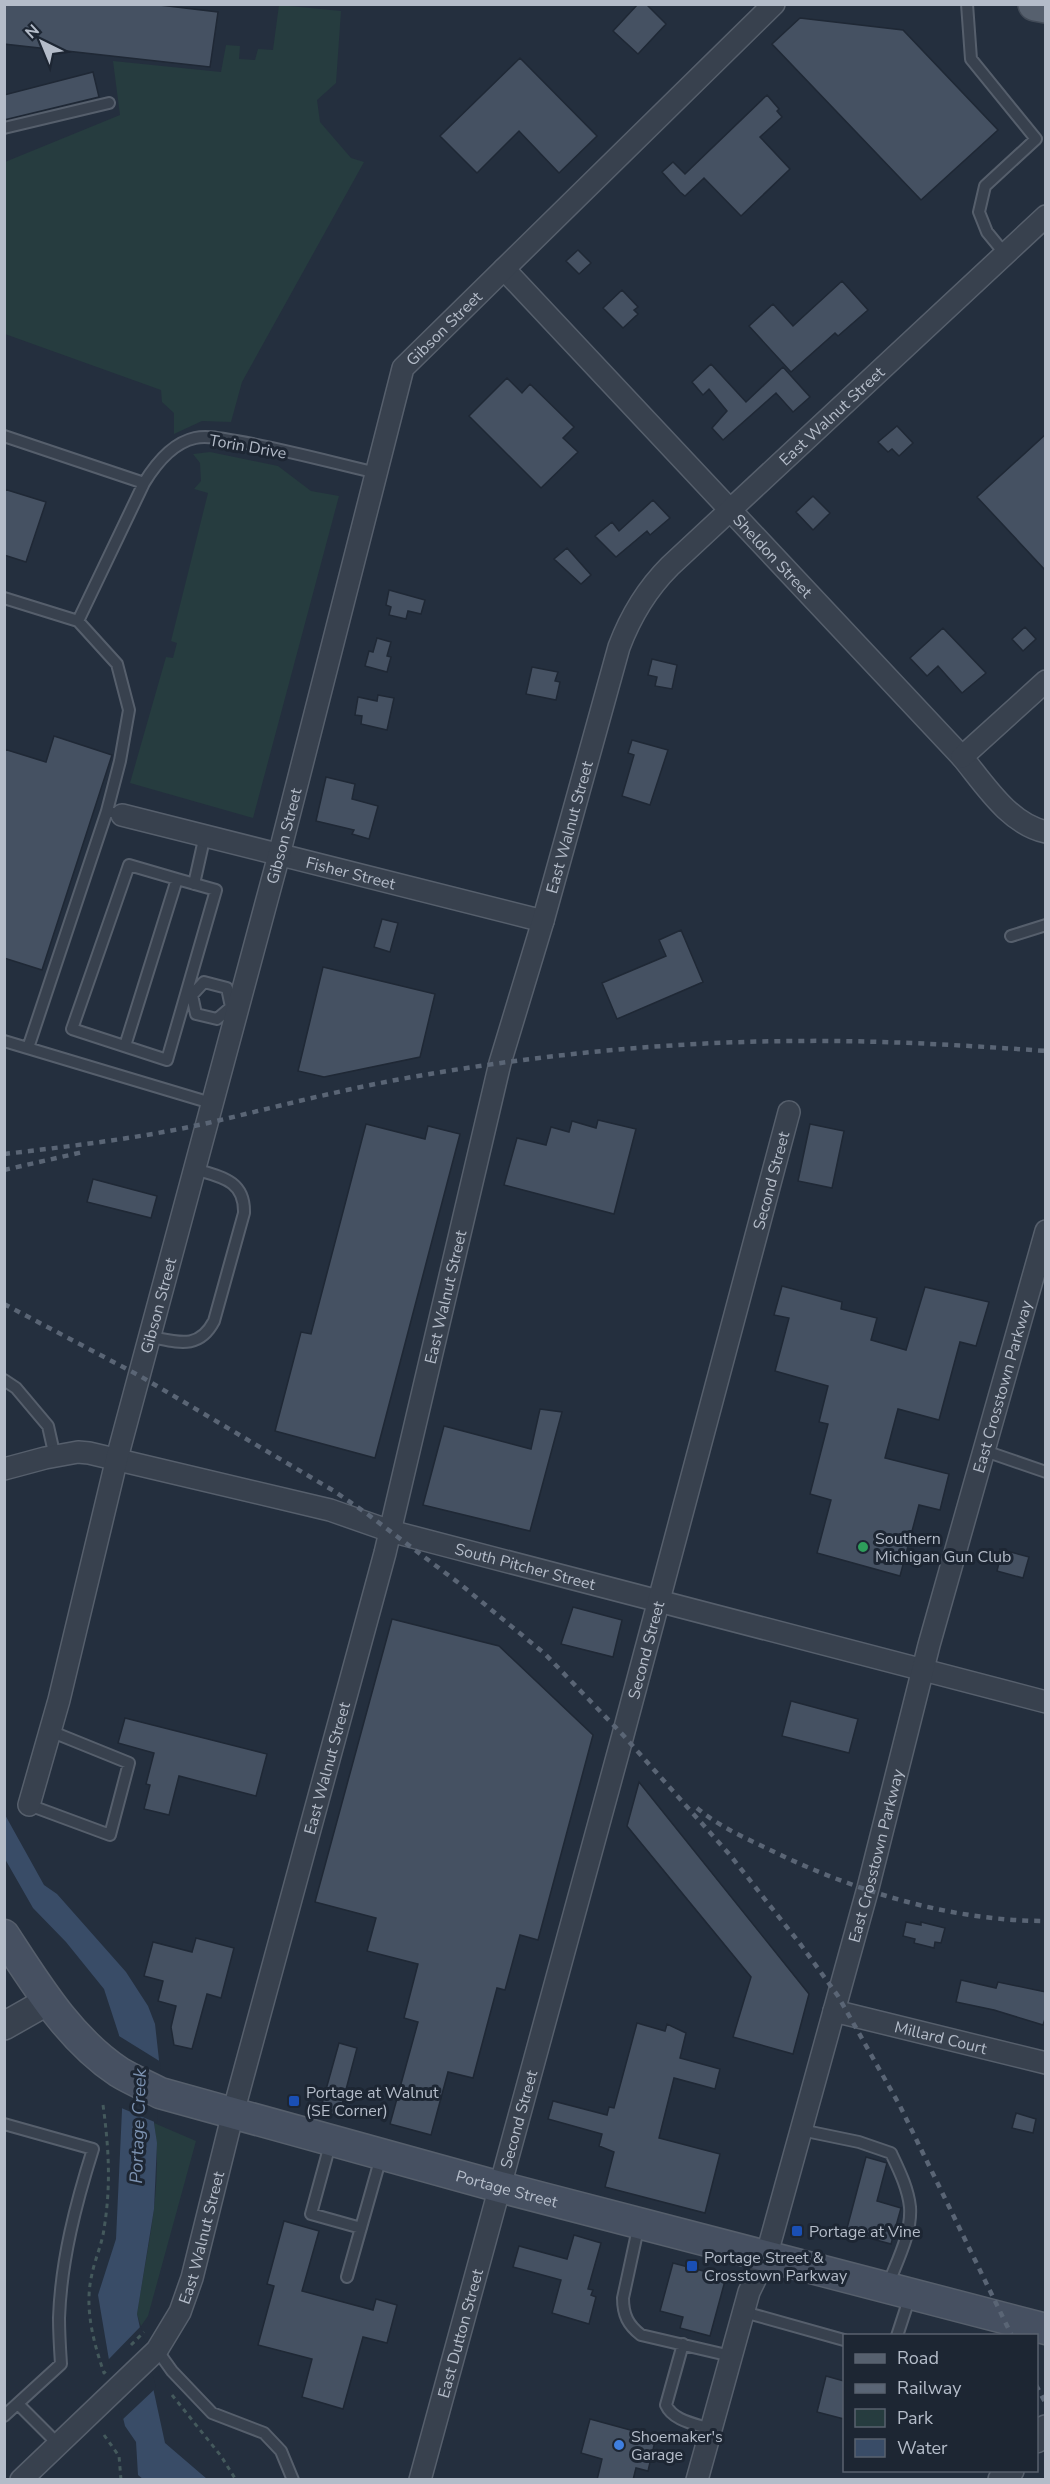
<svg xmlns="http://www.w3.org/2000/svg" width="1050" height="2484" viewBox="0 0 1050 2484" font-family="'Nunito Sans',sans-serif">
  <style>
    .green { fill: #263c3f }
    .water { fill: #394c67 }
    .pier { fill: #242f3e }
    .building { fill: #455162; stroke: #1f2835; stroke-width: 1.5 }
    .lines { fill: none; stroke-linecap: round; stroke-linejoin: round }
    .service-casing { stroke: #565f6c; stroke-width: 14 }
    .minor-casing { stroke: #565f6c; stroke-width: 24 }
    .tertiary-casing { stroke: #565f6c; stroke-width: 30 }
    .secondary-casing { stroke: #565f6c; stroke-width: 33 }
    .primary-casing { stroke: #414a57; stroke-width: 36 }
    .path { stroke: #44595c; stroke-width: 3; stroke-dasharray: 4.5 4.5; stroke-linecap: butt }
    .service { stroke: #38414e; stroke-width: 10 }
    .minor { stroke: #38414e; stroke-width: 21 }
    .tertiary { stroke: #38414e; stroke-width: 27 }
    .secondary { stroke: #465061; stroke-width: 30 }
    .primary { stroke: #56606e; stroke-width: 33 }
    .rail { stroke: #5a6575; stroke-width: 4.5; stroke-dasharray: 6 6; stroke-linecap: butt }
    .leisure-dot { fill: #2e9e5b; stroke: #1d2633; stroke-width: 2 }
    .transit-dot { fill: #1a4fb4; stroke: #1d2633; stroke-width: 2 }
    .shop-dot { fill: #3f7fe0; stroke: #1d2633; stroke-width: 2 }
    .labels { text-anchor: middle; stroke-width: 6; stroke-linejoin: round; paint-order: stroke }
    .street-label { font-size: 16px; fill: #b4bcc9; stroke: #1d2633 }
    .poi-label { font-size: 16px; fill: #b4bcc9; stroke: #1d2633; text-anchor: start }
    .water-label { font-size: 18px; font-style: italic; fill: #7c92b1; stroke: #1d2633 }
  </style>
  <rect width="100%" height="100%" fill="#242f3e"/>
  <path class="green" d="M279,5l62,6 -5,72 -19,17 3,22 31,36 13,4 -122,220 -11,40 -29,-1 -28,13v-21l-12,-11 -1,-12 -156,-56v-172l115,-47 -7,-54 108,11 5,-27 14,1 -1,13 16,1 3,-11 15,1z
    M210,452l68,14 33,25 28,5 -86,322 -123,-35 36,-126 7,1 4,-15 -6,-2 37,-148 -14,-4 7,-8 -1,-18 -7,-9z
    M154,2123l42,18 -48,175 -7,10 -4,-12c9,-62 27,-128 17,-191z"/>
  <path class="water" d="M4,1813l40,72 13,9 69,78 22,34 7,18 4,36 -5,63 3,20 -3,66 -17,105 28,129 42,36h-64l-5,-4 -2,-33 -11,-16 -16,-66 -11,-65 18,-56 6,-129 -3,-75 -15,-46 -38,-47 -33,-34 -28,-49z"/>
  <path class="pier" d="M119,2036l42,26 -4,61 -38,-16z
    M141,2326l15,62 -34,32 -14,-60z"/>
  <path class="building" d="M4,4h147l67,8 -8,55 -206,-23z
    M638,4h8l20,20 -28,30 -25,-23z
    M800,18l103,12 95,100 -77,70 -149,-156z
    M520,58l77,78 -38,37 -40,-42 -42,42 -37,-37z
    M93,72l6,25 -95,23v-25z
    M767,95l12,14 -2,2 5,6 -22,20 30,32 -49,47 -37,-38 -19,18 -5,-4 -18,-20 11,-10 12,12z
    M578,250l13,13 -12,11 -13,-13z
    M842,281l26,29 -30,26 -3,-3 -44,39 -42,-46 24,-22 20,22z
    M622,290l16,17 -4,3 4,4 -15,14 -20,-20z
    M711,364l35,38 37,-35 27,30 -17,15 -17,-19 -53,47 -11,-12 15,-17 -18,-22 -6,6 -11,-13z
    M507,378l15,15 8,-9 44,43 -11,11 15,14 -37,36 -72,-72z
    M897,426l16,17 -14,13 -7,-7 -4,3 -10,-10z
    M1046,434v137l-69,-74z
    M4,489l42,13 -20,60 -22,-7z
    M813,496l17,17 -17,17 -17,-18z
    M653,500l17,18 -20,17 -3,-4 -31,26 -21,-21 17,-14 7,9z
    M567,548l24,27 -10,9 -27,-25z
    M389,590l36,10 -4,14 -13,-3 -2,8 -17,-4 2,-8 -5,-2z
    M1025,627l11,12 -13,12 -11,-12z
    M943,628l43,45 -24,20 -24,-27 -11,10 -17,-18z
    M377,638l14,4 -4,14 4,1 -4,15 -22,-6 4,-15 4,1z
    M652,659l25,6 -5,24 -17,-3 2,-9 -9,-2z
    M532,667l26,5 -3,9 5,1 -4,18 -30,-6z
    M378,695l16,3 -7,32 -26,-6 1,-8 -7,-1 3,-18 19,4z
    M54,736l58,19 -70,215 -38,-12v-209l42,13z
    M632,740l36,10 -18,55 -28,-9 12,-41 -6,-2z
    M326,777l29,7 -3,15 26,7 -9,33 -17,-5 2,-4 -38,-9z
    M382,919l16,4 -8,29 -16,-5z
    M681,930l22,52 -86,37 -15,-36 64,-27 -7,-16z
    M323,967l112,27 -15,63 -96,20 -26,-6z
    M598,1120l38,9 -22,85 -110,-29 13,-47 29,7 5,-18 18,5 3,-11 24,7z
    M366,1124l59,15 3,-13 32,8 -85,324 -100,-27 26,-99 10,2z
    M810,1124l34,7 -12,57 -34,-7z
    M93,1179l64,17 -6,22 -64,-16z
    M782,1286l60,16 -1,7 36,9 -6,22 35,10 19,-63 64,15 -13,44 -16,-4 -21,78 -41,-11 -13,49 64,16 -9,36 -21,-5 -19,71 -83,-23 14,-53 -21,-6 18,-70 -9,-2 9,-36 -53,-15 14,-53 -15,-3z
    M540,1409l22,3 -32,119 -107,-26 21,-79 87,23z
    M1000,1549l29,8 -6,21 -26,-7 2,-8h-3z
    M573,1607l49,13 -9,37 -52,-13z
    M392,1619l107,27 94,89 -55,205 -18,-5 -15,55 -8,-2 -24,90 -25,-6 -17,63 -41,-11 28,-102 -14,-4 14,-54 -51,-13 9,-33 -61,-16z
    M791,1701l67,18 -9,34 -67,-17z
    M125,1718l142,36 -11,42 -77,-20 -10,39 -25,-6 6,-24 -4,-1 8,-31 -36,-10z
    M639,1782l170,212 -16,60 -60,-17 18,-60 -124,-151z
    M906,1922l15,3v-3l24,6 -4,15 -6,-1 -1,6 -20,-5 1,-4 -12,-3z
    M196,1938l38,10 -13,50 -14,-4 -15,55 -18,-4 -3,-18 5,-21 -18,-5 5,-20 -19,-5 9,-34 39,10z
    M961,1980l35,8 2,-6 48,10v24l-3,9 -49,-15 -38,-8z
    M637,2023l28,8 2,-7 19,9 -6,25 40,11 -5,20 -41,-11 -15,60 61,16 -15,59 -100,-26 9,-35 -15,-6 3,-12 -54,-15 5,-18 54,14 2,-8 5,1z
    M339,2043l18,5 -18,68 -19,-5z
    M1016,2113l20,6 -3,14 -21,-5z
    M866,2157l21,6 -10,38 24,7 -10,36 -45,-12z
    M284,2221l35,10 -17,60 71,19 3,-11 21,6 -10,38 -24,-6 -20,72 -41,-12 10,-38 -54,-14 16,-59 -7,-2z
    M574,2235l27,8 -13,46 5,1 -2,5 5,2 -7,27 -37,-11 9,-33 -48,-13 6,-21 48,13z
    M673,2263l53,14 -16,59 -30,-8 3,-11 -23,-6z
    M826,2376l18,5v38l-27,-7z
    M590,2419l66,18 -8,34 -12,-3 -3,12h-36l5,-21 -21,-6z"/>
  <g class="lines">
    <defs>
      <path id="service" d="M967,4l4,55 65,80 -51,47 -6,26 8,20 18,22
        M4,128l105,-25
        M4,436l140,47
        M4,598l74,23 39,43 12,46 -9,51 -13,50
        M78,621l66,-138c11,-18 28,-40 51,-45 13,-3 28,1 41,3 47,8 94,21 141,32
        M194,884l11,-49
        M1011,936l35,-11
        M192,995l12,-13 23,6 4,19
        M192,995l4,19 21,5 14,-12
        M4,1041l207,62
        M125,1046l52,-167 -48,-14 -57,164 95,31 49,-170 -39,-11
        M28,1048l79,-237 4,1
        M151,1337c27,5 48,13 63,-16l30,-108c1,-33 -23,-36 -50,-44
        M4,1380l12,8 32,38 7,31
        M985,1451l61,21
        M29,1805l81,30 19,-72 -79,-32
        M4,2124l89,25c-17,54 -32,111 -34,169 0,15 1,31 2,46l-57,52
        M801,2130l58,12 32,11c8,17 17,35 19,54 2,26 -13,54 -22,78
        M331,2141l-20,73 50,14
        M639,2224l-16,74c0,17 5,27 18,37l90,21
        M347,2277l34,-120
        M744,2312l100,28
        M897,2336l13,-40
        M683,2344l-17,61c7,16 30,19 44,24
        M157,2350l15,21 40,42 52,20 17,18 12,29
        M18,2404l40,40"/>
      <g id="minor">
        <path id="s1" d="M504,269l458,488c23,28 47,67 84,75"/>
        <path d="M962,757l84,-76"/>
        <path id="s2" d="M122,815l421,106"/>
        <path id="s3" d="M4,1469l41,-11 33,-6 11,1 241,57 60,21 656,171"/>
        <path id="s4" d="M29,1805l30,-105 58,-242 162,-603 124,-487 371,-364"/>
        <path id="s5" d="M834,2011l212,52"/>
        <path id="s6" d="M21,2480l136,-130 23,-38 12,-34 41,-165 152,-560 115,-490 43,-142 76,-274c12,-32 27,-57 51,-81l376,-350"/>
        <path id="s7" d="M420,2480l203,-745 166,-623"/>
        <path id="s8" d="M697,2480l52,-188 17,-35 7,-25 95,-344 61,-243 117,-414"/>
      </g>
      <path id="tertiary" d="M4,2026l44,-25
        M1036,2439l10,-10
        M1002,2480l8,-10"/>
      <g id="secondary">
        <path id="s9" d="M4,1935c32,49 65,104 115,137 13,8 28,14 41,21l340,94 546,142"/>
      </g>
      <path id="primary" d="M1035,4l11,2"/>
    </defs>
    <use href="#service" class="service-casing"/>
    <use href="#minor" class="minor-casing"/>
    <use href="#tertiary" class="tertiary-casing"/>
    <use href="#secondary" class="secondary-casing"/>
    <use href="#primary" class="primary-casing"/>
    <path class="path" d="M103,2105c6,44 8,81 1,124 -2,15 -9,30 -12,45 -8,33 1,67 12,99l2,-2
      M131,2345l13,-13
      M172,2395l49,61 15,24
      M104,2435l15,21 2,24"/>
    <use href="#service" class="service"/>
    <use href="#minor" class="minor"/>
    <use href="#tertiary" class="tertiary"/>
    <use href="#secondary" class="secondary"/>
    <use href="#primary" class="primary"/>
    <path class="rail" d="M4,1154c69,-8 137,-16 204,-31 72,-17 143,-36 216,-48 121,-21 246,-33 368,-34 85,-1 169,4 254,10
      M4,1170l79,-18
      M4,1304l136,72 194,115 32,22 94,71 85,70 78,81 107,120 71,90 37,51 62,110 112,230
      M697,1808c20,17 44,28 67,39 87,43 184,74 282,74
      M1036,2385l10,19"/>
  </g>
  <circle class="leisure-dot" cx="863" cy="1547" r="6"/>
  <g class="transit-dot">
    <rect x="288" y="2095" width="12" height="12" rx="3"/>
    <rect x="791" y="2225" width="12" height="12" rx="3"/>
    <rect x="686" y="2260" width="12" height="12" rx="3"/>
  </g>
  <circle class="shop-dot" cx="619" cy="2445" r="6"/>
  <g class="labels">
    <g class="street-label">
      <text dy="6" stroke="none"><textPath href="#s4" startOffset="1542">Gibson Street</textPath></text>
      <text dy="6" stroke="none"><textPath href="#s6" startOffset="2272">East Walnut Street</textPath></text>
      <text transform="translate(248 446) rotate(10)" y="6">Torin Drive</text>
      <text dy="6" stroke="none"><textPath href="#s1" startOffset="393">Sheldon Street</textPath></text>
      <text dy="6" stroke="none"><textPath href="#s6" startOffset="1768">East Walnut Street</textPath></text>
      <text dy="6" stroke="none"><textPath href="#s4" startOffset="1002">Gibson Street</textPath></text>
      <text dy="6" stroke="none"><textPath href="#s2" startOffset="236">Fisher Street</textPath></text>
      <text dy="6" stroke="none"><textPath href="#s7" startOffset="1346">Second Street</textPath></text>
      <text dy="6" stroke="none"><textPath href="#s6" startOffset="1282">East Walnut Street</textPath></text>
      <text dy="6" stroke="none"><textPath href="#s4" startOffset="516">Gibson Street</textPath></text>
      <text dy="6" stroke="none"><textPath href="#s8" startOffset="1136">East Crosstown Parkway</textPath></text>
      <text dy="6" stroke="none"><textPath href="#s3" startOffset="538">South Pitcher Street</textPath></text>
      <text dy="6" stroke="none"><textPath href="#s7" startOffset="860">Second Street</textPath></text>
      <text dy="6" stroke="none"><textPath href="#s6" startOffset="796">East Walnut Street</textPath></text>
      <text dy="6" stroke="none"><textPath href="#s8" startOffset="650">East Crosstown Parkway</textPath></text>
      <text dy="6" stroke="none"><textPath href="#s5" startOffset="110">Millard Court</textPath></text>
      <text dy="6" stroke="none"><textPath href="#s7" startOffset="374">Second Street</textPath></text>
      <text dy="6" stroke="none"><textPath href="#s9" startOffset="586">Portage Street</textPath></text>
      <text dy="6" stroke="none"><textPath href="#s6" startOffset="310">East Walnut Street</textPath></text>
      <text dy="6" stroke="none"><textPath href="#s7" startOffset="152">East Dutton Street</textPath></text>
    </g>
    <g class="poi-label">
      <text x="875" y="1544">Southern<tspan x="875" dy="18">Michigan Gun Club</tspan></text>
      <text x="306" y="2098">Portage at Walnut<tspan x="306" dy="18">(SE Corner)</tspan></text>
      <text x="809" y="2237">Portage at Vine</text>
      <text x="704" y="2263">Portage Street &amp;<tspan x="704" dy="18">Crosstown Parkway</tspan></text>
      <text x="631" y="2442">Shoemaker's<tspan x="631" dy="18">Garage</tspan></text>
    </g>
    <g class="water-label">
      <text transform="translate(138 2126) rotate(-88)" y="6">Portage Creek</text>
    </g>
  </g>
  <rect width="1050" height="2484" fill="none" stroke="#b4bcc9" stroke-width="12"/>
  <rect x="843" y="2334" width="195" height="138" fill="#1d2633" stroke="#59626f" stroke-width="1.5"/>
  <rect x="855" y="2354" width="30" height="9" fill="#56606e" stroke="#59626f" stroke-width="1.5"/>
  <text x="897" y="2364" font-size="18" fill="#b4bcc9">Road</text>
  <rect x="855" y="2384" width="30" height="9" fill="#5a6575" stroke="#59626f" stroke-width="1.5"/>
  <text x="897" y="2394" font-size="18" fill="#b4bcc9">Railway</text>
  <rect x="855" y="2409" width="30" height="18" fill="#263c3f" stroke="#59626f" stroke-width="1.5"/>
  <text x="897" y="2424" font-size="18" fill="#b4bcc9">Park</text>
  <rect x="855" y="2439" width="30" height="18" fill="#394c67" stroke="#59626f" stroke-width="1.5"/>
  <text x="897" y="2454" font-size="18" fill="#b4bcc9">Water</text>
  <g transform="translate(42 42) rotate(317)" stroke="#1d2633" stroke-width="4.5" paint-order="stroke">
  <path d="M0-4.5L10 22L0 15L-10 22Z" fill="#b4bcc9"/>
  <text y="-9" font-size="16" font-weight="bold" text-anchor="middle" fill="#b4bcc9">N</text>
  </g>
</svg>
